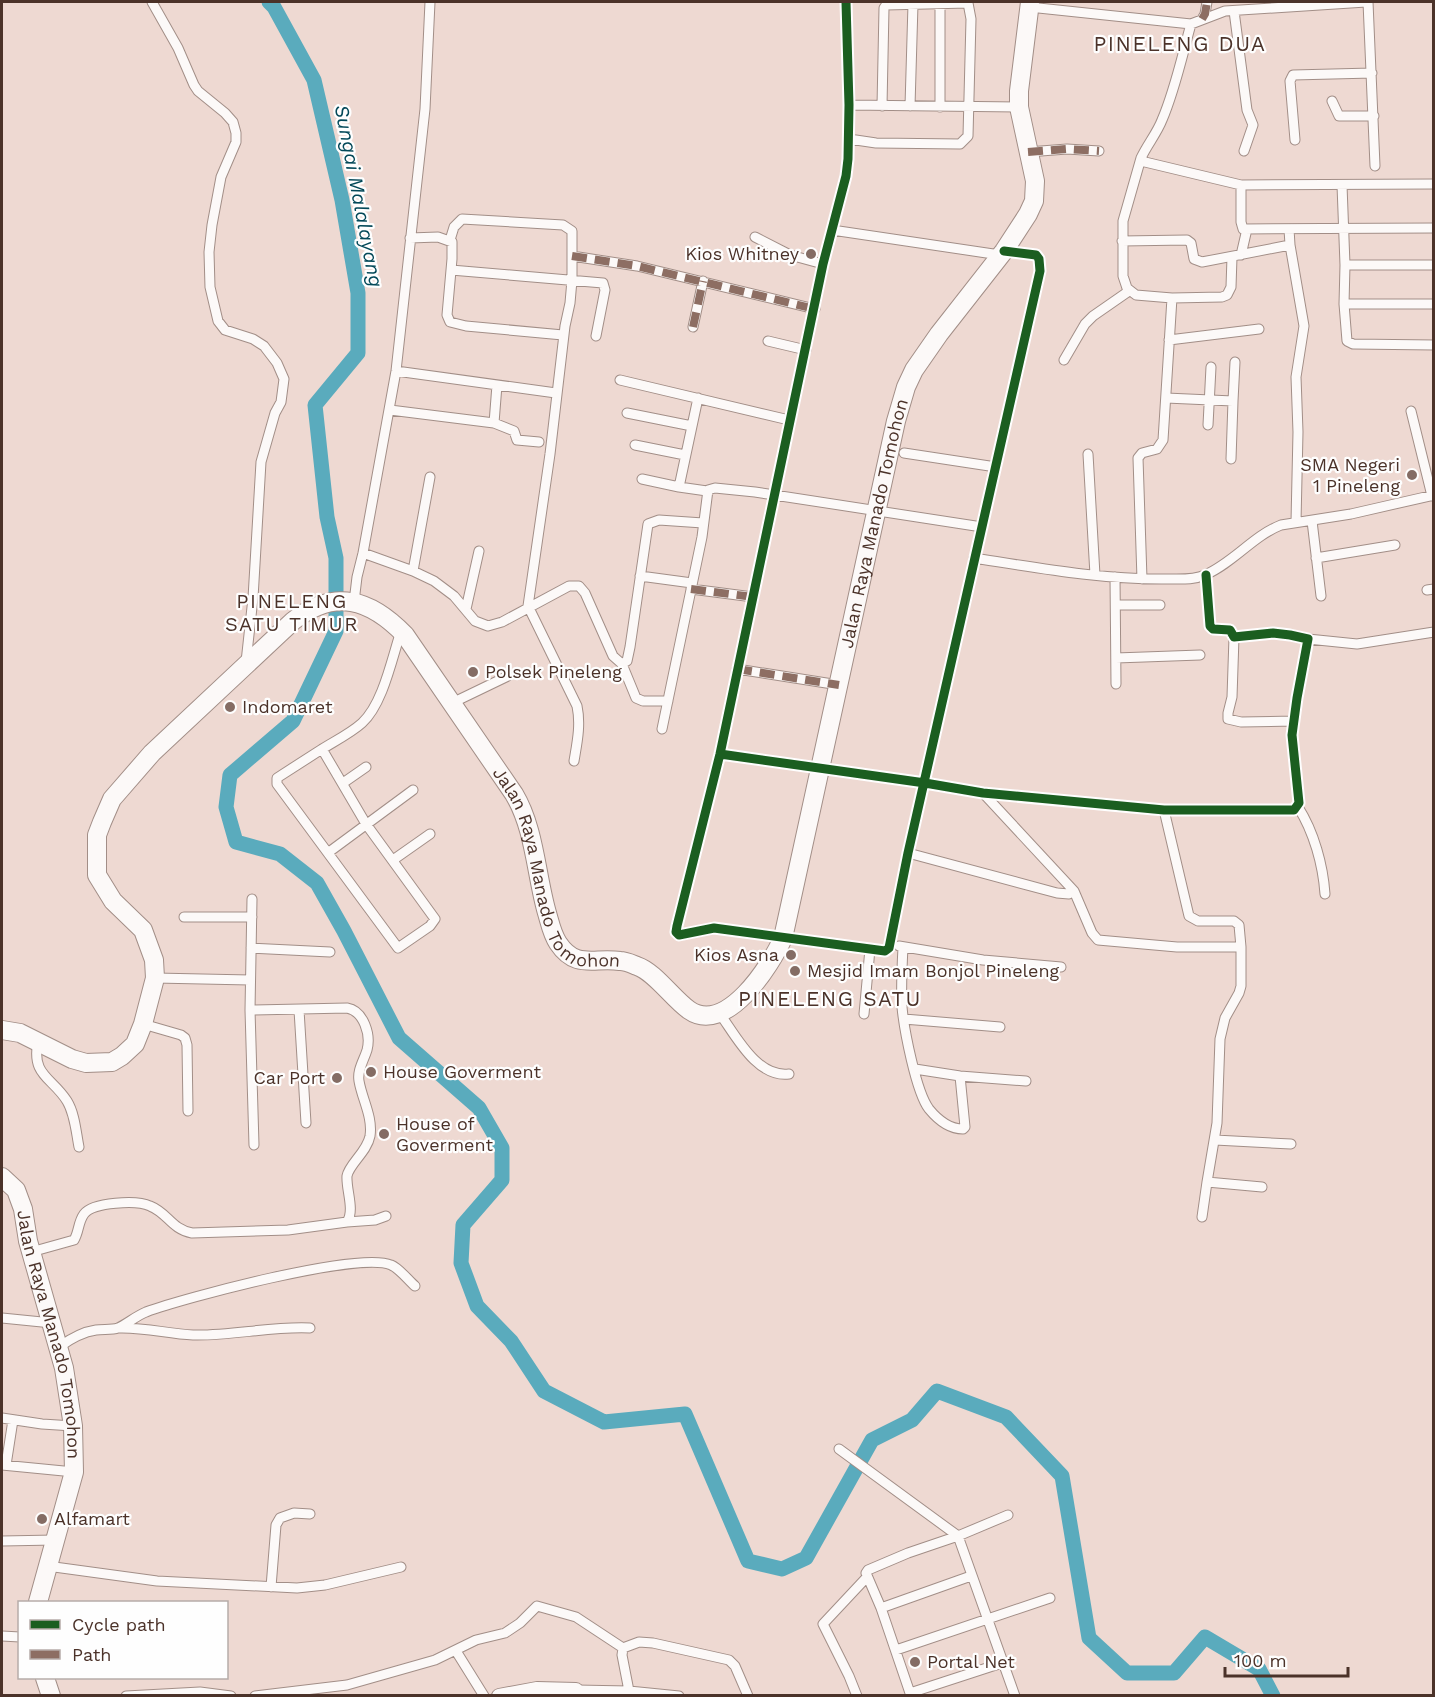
<svg xmlns="http://www.w3.org/2000/svg" width="1435" height="1697" viewBox="0 0 1435 1697" font-family="'Work Sans',sans-serif">
  <style>
    .lines { fill: none; stroke-linecap: round; stroke-linejoin: round }
    .river { stroke: #5aabbd; stroke-width: 15 }
    .street-casing { stroke: #a28e87; stroke-width: 11 }
    .secondary-casing { stroke: #a28e87; stroke-width: 16 }
    .highway-casing { stroke: #a28e87; stroke-width: 20 }
    .street { stroke: #fcf9f8; stroke-width: 9 }
    .secondary { stroke: #fcf9f8; stroke-width: 14 }
    .highway { stroke: #fcf9f8; stroke-width: 18 }
    .quiet { stroke: #8d6e63; stroke-width: 8; stroke-dasharray: 15 8; stroke-linecap: butt }
    .cycleway-casing { stroke: #fefefe; stroke-width: 13 }
    .cycleway { stroke: #1b5e20; stroke-width: 9 }
    .poi-dot { fill: #846c64; stroke: #fefefe; stroke-width: 2 }
    .labels { text-anchor: middle; stroke-width: 4.5; stroke-linejoin: round; paint-order: stroke }
    .poi-label { font-size: 18px; fill: #4b3229; stroke: #fefefe; text-anchor: start }
    .street-label { font-size: 18px; fill: #4b3229; stroke: #fefefe }
    .water-label { font-size: 20px; font-style: italic; fill: #034858; stroke: #fefefe }
    .neighbourhood-label { font-size: 20px; letter-spacing: 1.5px; fill: #4b3229; stroke: #fefefe }
    .quarter-label { font-size: 21px; letter-spacing: 1.5px; fill: #4b3229; stroke: #fefefe }
  </style>
  <rect width="100%" height="100%" fill="#eed9d2"/>
  <g class="lines">
    <path class="river" d="M269,2l5,5 40,73 28,120 16,93v60l-43,52 12,112 9,41v73l-43,90 -63,54 -4,32 10,35 44,12 37,29 27,48 55,107 80,70 23,40v32l-39,45 -2,38 16,43 34,35 33,50 60,31 81,-8 63,147 34,8 24,-11 66,-118 40,-20 25,-29 69,26 56,59 27,162 38,35h47l31,-36 54,32 14,27"/>
    <defs>
      <path id="street" d="M152,2l26,46 16,37 4,6 27,22 8,9 3,11v9l-15,35 -9,48 -3,27 1,35 8,34 7,9 28,9 11,7 13,17 7,16 -3,23 -6,11 -14,49 -8,136 -7,64
        M846,2l3,103 -1,54 -2,17 -23,88 -103,490 -43,172 -1,6 3,3 35,-7 156,21 15,2 4,-3 19,-95 132,-582 -1,-12 -3,-4 -32,-4
        M1368,2l7,164
        M1029,7l162,17 34,-13 141,-9
        M1234,11l13,99 6,15 -9,26
        M1202,19l3,-5 2,-12
        M1191,24c-9,32 -16,66 -29,96 -5,13 -15,25 -21,38l4,4 96,23 193,-1
        M1332,101l7,15h35
        M849,105l170,2
        M910,106l3,-102
        M940,107v-103
        M849,139l27,4 84,1 8,-8 3,-117 -3,-16 -82,2 -2,3 -2,98
        M1295,140l-5,-59 3,-6 79,-2
        M1028,152l39,-3 32,2
        M1141,158l-18,63v55l4,12 9,7 36,3 -9,142 -6,9 -15,4 -4,5 4,121
        M1241,185v37l2,7 191,-1
        M1342,185l3,80 -1,39 3,37 6,3 81,1
        M1289,229l1,16 14,81 -8,51 2,55 -2,90
        M832,230l168,25
        M755,237l35,18 33,9
        M410,238l28,-1 14,5v17l-5,56 3,7 16,4 97,9
        M450,240l4,-13 8,-8 101,6 9,6v49l-2,23 -5,23 -15,128 -22,152 49,100c4,19 0,37 -3,55
        M1122,241l65,-1 4,3 3,16 8,3 88,-17
        M1241,255l6,-26
        M572,256l65,10 178,43
        M1345,265h89
        M451,270l152,13 2,7 -9,46
        M1172,298l50,-1 5,-2 4,-8 1,-30
        M1344,304h90
        M693,327l10,-46
        M1169,340l90,-11
        M768,341l38,9
        M1064,360l21,-36 8,-8 36,-25
        M396,371l160,22
        M620,380l169,40
        M1166,398l67,3 -2,58
        M1233,401l2,-39
        M390,410l104,13 20,8 3,9 22,2
        M1411,411l21,85
        M627,413l65,13
        M494,423l3,-38
        M1208,425l3,-58
        M635,445l50,10
        M904,453l92,14
        M1088,454l7,121
        M642,479l37,8 19,-89
        M679,487l28,4
        M1312,521l9,75
        M363,553l50,18 21,10 20,15 21,25 13,5 14,-4 67,-36h10l6,7 28,63 9,8 5,-3 3,-14 18,-123 11,-4 44,3
        M974,558c64,10 130,22 195,21 12,0 25,1 36,-4 28,-12 48,-39 76,-50l70,-11 83,-19
        M1316,558l79,-13
        M413,571l17,-94
        M640,576l52,7
        M1115,577l1,107
        M691,589l62,8
        M1427,590l7,-1
        M354,602l3,-25 6,-24 33,-182 29,-262 5,-107
        M1116,605h44
        M466,609l13,-58
        M1234,637l-2,60 -4,16v6l13,3 53,-1
        M1308,639l49,5 77,-12
        M1116,658l84,-3
        M622,664l14,34 7,3h25
        M737,669l102,16
        M452,703l56,-27
        M662,729l40,-192 6,-47 7,-2 40,4 227,35
        M322,749l-45,29v6l121,164 32,-22 5,-7 -69,-95 -44,-75c13,-8 29,-16 40,-26 21,-19 30,-65 39,-92
        M720,754l205,29 58,10 181,17h130l5,-7 -7,-68 5,-37 11,-59 -18,-4 -17,-2 -39,4 -4,-7 -17,-1 -3,-3 -4,-51
        M343,783l23,-16
        M1298,807c16,25 25,58 27,87
        M1164,810l25,106 9,5h36l5,4 2,22v39l-2,7 -14,25 -5,21 -3,84 -10,59 55,5
        M329,852l84,-62
        M908,853l149,40 12,1 5,-3 -91,-98
        M393,860l37,-26
        M1074,891l18,42 6,7 79,7h64
        M252,899l-2,111 4,135
        M184,917h68
        M899,946l84,14 78,7
        M903,947c-1,19 -2,40 -1,60 2,22 14,85 27,102 9,11 20,20 34,20l2,-2 -5,-51
        M251,948l79,4
        M155,978l95,2
        M299,1010l7,113
        M720,1014c16,22 37,64 69,60
        M864,1014l6,-65
        M904,1019l96,8
        M143,1024l38,11 4,3 2,7 1,66
        M38,1041c-7,35 14,36 29,60 8,13 9,31 12,46
        M915,1069l45,7 66,5
        M1215,1140l76,4
        M1202,1217l5,-35
        M347,1222l28,-2 11,-4
        M31,1252l43,-12c5,-8 4,-18 10,-26 9,-12 53,-14 66,-8 18,7 21,23 42,27l96,-3 59,-8c8,-12 -1,-32 0,-46 2,-12 20,-24 23,-40 3,-19 -8,-37 -11,-55 -2,-11 5,-21 8,-31 4,-15 -3,-39 -20,-42l-97,2
        M2,1318l50,5
        M118,1328c27,-1 50,6 75,7 39,1 78,-9 117,-7
        M59,1347c11,-8 23,-15 37,-17 7,-1 16,0 22,-2 9,-4 18,-12 28,-16 38,-14 213,-61 245,-47 8,3 17,15 24,21
        M2,1418l40,6 31,2
        M839,1449l119,87 50,-21
        M2,1465l72,7
        M6,1465l7,-45
        M2,1541l53,-1
        M47,1566l110,15 140,7 28,-3 76,-18
        M271,1587l5,-62 4,-7 14,-5 16,1
        M881,1608l90,-32
        M2,1636l18,1
        M896,1650l154,-52
        M456,1651l28,45
        M576,1690l53,1 1,3
        M910,1693l92,-30
        M126,1696l74,-4 31,4
        M255,1696l92,-11 88,-25 41,-20 29,-7 15,-10 17,-17 39,11 47,31
        M679,1696l-50,-5 -7,-36 1,-7 16,-6 14,1 76,17 6,6 13,30
        M857,1696l-8,-20 -26,-52 44,-47
        M911,1696l-30,-88 -15,-35 2,-3 40,-17 50,-17 57,160"/>
      <path id="secondary" d="M499,1696l38,-7 39,1v6"/>
      <g id="highway">
        <path id="s1" d="M2,1030l18,3 52,26 14,4 26,-1 10,-6 13,-12 8,-20 12,-46 -1,-18 -11,-30 -30,-29 -16,-26v-40l5,-13 10,-23 40,-46 141,-132c42,-33 77,-22 112,14l109,159c21,35 22,81 33,119 3,10 5,21 11,30 18,27 36,14 62,18 6,0 12,3 17,5 18,6 36,33 52,44 37,26 82,-45 94,-72l113,-517 10,-34 8,-17 25,-36 65,-83 24,-37 6,-13 1,-20 -16,-74v-16l11,-89"/>
        <path id="s2" d="M2,1177l14,13 7,19 5,32 36,127 9,58 1,46 -36,130"/>
        <path d="M45,1678l6,18"/>
      </g>
    </defs>
    <use href="#street" class="street-casing"/>
    <use href="#secondary" class="secondary-casing"/>
    <use href="#highway" class="highway-casing"/>
    <use href="#street" class="street"/>
    <use href="#secondary" class="secondary"/>
    <use href="#highway" class="highway"/>
    <path class="quiet" d="M1202,19l3,-5 2,-12
      M1028,152l39,-3 32,2
      M572,256l65,10 178,43
      M693,327l10,-46
      M691,589l62,8
      M737,669l102,16"/>
    <defs>
      <path id="cycleway" d="M846,2l3,103 -1,54 -2,17 -23,88 -103,490 -43,172 -1,6 3,3 35,-7 156,21 15,2 4,-3 19,-95 132,-582 -1,-12 -3,-4 -32,-4
        M720,754l205,29 58,10 181,17h130l5,-7 -7,-68 5,-37 11,-59 -18,-4 -17,-2 -39,4 -4,-7 -17,-1 -3,-3 -4,-51"/>
    </defs>
    <use href="#cycleway" class="cycleway-casing"/>
    <use href="#cycleway" class="cycleway"/>
  </g>
  <g class="poi-dot">
    <circle cx="811" cy="254" r="6"/>
    <circle cx="1412" cy="475" r="6"/>
    <circle cx="473" cy="672" r="6"/>
    <circle cx="230" cy="707" r="6"/>
    <circle cx="791" cy="955" r="6"/>
    <circle cx="795" cy="971" r="6"/>
    <circle cx="371" cy="1072" r="6"/>
    <circle cx="337" cy="1078" r="6"/>
    <circle cx="384" cy="1134" r="6"/>
    <circle cx="42" cy="1519" r="6"/>
    <circle cx="915" cy="1662" r="6"/>
  </g>
  <g class="labels">
    <g class="poi-label">
      <text x="799" y="260" text-anchor="end">Kios Whitney</text>
      <text x="1400" y="471" text-anchor="end">SMA Negeri<tspan x="1400" dy="21">1 Pineleng</tspan></text>
      <text x="485" y="678">Polsek Pineleng</text>
      <text x="242" y="713">Indomaret</text>
      <text x="779" y="961" text-anchor="end">Kios Asna</text>
      <text x="807" y="977">Mesjid Imam Bonjol Pineleng</text>
      <text x="383" y="1078">House Goverment</text>
      <text x="325" y="1084" text-anchor="end">Car Port</text>
      <text x="396" y="1130">House of<tspan x="396" dy="21">Goverment</tspan></text>
      <text x="54" y="1525">Alfamart</text>
      <text x="927" y="1668">Portal Net</text>
    </g>
    <g class="street-label">
      <text dy="6" stroke="none"><textPath href="#s1" startOffset="1858">Jalan Raya Manado Tomohon</textPath></text>
      <text dy="6" stroke="none"><textPath href="#s1" startOffset="1088">Jalan Raya Manado Tomohon</textPath></text>
      <text dy="6" stroke="none"><textPath href="#s2" startOffset="168">Jalan Raya Manado Tomohon</textPath></text>
    </g>
    <g class="water-label">
      <text transform="translate(359 196) rotate(79)" y="7">Sungai Malalayang</text>
    </g>
    <g class="neighbourhood-label">
      <text x="292" y="608">PINELENG<tspan x="292" dy="23">SATU TIMUR</tspan></text>
    </g>
    <g class="quarter-label">
      <text x="1180" y="51">PINELENG DUA</text>
      <text x="830" y="1006">PINELENG SATU</text>
    </g>
  </g>
  <rect width="1435" height="1697" fill="none" stroke="#4b3229" stroke-width="6"/>
  <rect x="18" y="1601" width="210" height="78" fill="#fefefe" stroke="#b6aca9" stroke-width="1.5"/>
  <rect x="30" y="1620" width="30" height="9" fill="#1b5e20" stroke="#b6aca9" stroke-width="1.5"/>
  <text x="72" y="1631" font-size="18" fill="#4b3229">Cycle path</text>
  <rect x="30" y="1650" width="30" height="9" fill="#8d6e63" stroke="#b6aca9" stroke-width="1.5"/>
  <text x="72" y="1661" font-size="18" fill="#4b3229">Path</text>
  <path d="M1225 1667v9h123v-9" fill="none" stroke="#4b3229" stroke-width="3"/>
  <text x="1234" y="1667" font-size="18" fill="#4b3229" stroke="#fefefe" stroke-width="4.5" paint-order="stroke">100 m</text>
</svg>
